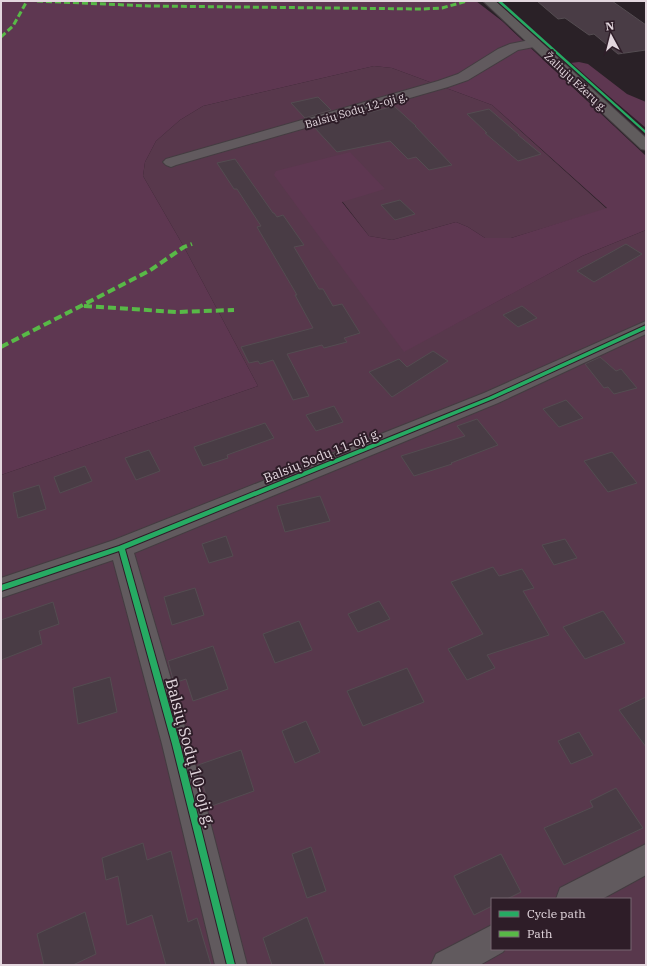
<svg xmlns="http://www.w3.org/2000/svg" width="647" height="966" viewBox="0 0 647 966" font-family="'IBM Plex Serif',serif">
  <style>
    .green { fill: #58384c; fill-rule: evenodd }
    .forest { fill: #5e3751 }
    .building { fill: #493c45; stroke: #544c51 }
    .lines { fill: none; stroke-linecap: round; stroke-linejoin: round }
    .street-casing { stroke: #443c41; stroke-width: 2 }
    .secondary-casing { stroke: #443c41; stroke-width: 2 }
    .street { fill: #615a5e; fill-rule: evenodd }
    .secondary { fill: #605c5d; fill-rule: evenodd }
    .quiet-far1 { stroke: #58b947; stroke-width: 3; stroke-dasharray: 6 3; stroke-linecap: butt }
    .quiet { stroke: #58b947; stroke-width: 4; stroke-dasharray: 8 4; stroke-linecap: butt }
    .cycleway-casing { stroke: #2e1d28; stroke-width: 2 }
    .cycleway { fill: #26ab63; fill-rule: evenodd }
    .labels { text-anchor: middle; stroke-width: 4; stroke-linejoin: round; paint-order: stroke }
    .far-street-label { font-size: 11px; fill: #e3d7de; stroke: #2e1d28 }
    .street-label { font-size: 13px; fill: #e3d7de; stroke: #2e1d28 }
    .near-street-label { font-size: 16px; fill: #e3d7de; stroke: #2e1d28 }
  </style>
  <rect width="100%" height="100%" fill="#2a2127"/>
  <path class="green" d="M374,66l18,2 100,37 115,104 -96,29h-26l-17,-11 -12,-5 -64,18 -23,-4 -27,-35 -66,-30 128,180 178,-95 64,-26v735h-645v-490l257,-89 -74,-139 -41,-71 2,-14 11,-21 24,-21 23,-14zM492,899h138v50h-138z"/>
  <path class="forest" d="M1,1h475l26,20 144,135v74l-64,26 -178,96 -130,-177 2,-4 74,-19 35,37 -43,13 27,34 23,4 64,-18 12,5 17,11h26l96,-30 -115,-103 -100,-37 -18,-2 -171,40 -23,14 -24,21 -11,21 -2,14 41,71 74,139 -257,89z
    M579,62l9,2 39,30 19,8v26l-76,-65z"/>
  <path class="building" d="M537,1h75l34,24v25l-28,4 -24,-20 -5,1 -24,-17 -7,1z
    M318,97l13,13 -26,8 -14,-15z
    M394,106l22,20h-1l37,39 -23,5 -13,-13 -8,2 -18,-18 -53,11 -23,-25z
    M489,109l30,26h-1l23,19 -23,7 -33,-28h2l-20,-19z
    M235,159l38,54h1l3,4 6,-2 21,30 -10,2 25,42h4l10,17 9,-2 18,29 -16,5 3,4 -23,6 -2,-3 -35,9 22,42 -16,4 -20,-40 -13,4 -2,-3 -9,2 -8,-16 72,-19 -18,-33h2l-40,-68 4,-1 -24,-37h-3l-17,-26z
    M400,200l15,14 -20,6 -14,-15z
    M626,244l16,10 -48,28 -17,-11z
    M522,306l15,12 -19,9 -15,-12z
    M433,351l15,10 -56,36 -23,-25 30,-13 8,8z
    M600,357l16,14 5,-2 16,19 -23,6 -6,-7 -4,1 -19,-24z
    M566,400l17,18 -24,9 -16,-18z
    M334,406l9,16 -27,9 -10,-16z
    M477,419l21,26 -47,18 1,1 -38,12 -13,-20 64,-20 -8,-10z
    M265,423l9,15 -47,17 1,3 -25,8 -9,-19z
    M149,450l11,21 -24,9 -11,-22z
    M612,452l25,31 -29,9 -24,-31z
    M85,466l7,15 -32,12 -6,-16z
    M39,485l7,24 -28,9 -5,-25z
    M320,496l10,25 -45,11 -8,-26z
    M226,536l7,20 -24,7 -7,-19z
    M565,539l12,19 -23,7 -12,-20z
    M493,567l6,9 23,-7 12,19 -11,3 26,44 -62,20 8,13 -28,12 -19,-31 35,-15 -32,-52z
    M195,588l9,27 -32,10 -8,-28z
    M379,601l11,18 -32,13 -10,-18z
    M53,602l6,22 -20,7 3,13 -41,16v-40z
    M603,611l22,32 -40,16 -22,-32z
    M299,621l13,29 -37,13 -12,-29z
    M213,646l15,43 -35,12 -7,-22 -12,4 -6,-22z
    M407,668l17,34 -61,24 -16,-35z
    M110,677l7,35 -39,12 -5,-36z
    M646,697v50l-27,-37z
    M306,721l14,31 -25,11 -13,-32z
    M579,732l14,23 -22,9 -13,-23z
    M241,750l13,41 -45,16 -11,-42z
    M616,788l27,40 -79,37 -20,-37 49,-21 -3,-6z
    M143,843l4,17 24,-9 17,71 9,-4 14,47h-45l-14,-50 -25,10 -9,-49 -12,4 -4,-22z
    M311,847l15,44 -19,7 -15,-44z
    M501,854l20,38 -14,7h-15v7l-18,9 -20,-39z
    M85,912l11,42 -23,11h-29l-7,-31z
    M307,917l18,48h-53l-9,-27z"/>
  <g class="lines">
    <defs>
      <path id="street" d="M535,39l4,1 2,3 -2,3 -21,4 -50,30 -20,7 -272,78 -5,2 -5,-2 -3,-3 3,-3 272,-78 20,-7 40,-25 12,-5z
        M646,321v13l-148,69 -364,150 56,191 57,221h-32l-53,-221 -49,-184 -112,38v-20l113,-38 370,-147z
        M646,844v31l-44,24h-46l4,-11z
        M492,925v24h13l-2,3 -23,13h-49l5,-11z"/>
      <path id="secondary" d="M483,1h13l150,137v12l-5,-1z"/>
    </defs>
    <use href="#street" class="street-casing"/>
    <use href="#secondary" class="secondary-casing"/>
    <use href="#street" class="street"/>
    <use href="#secondary" class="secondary"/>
    <path class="quiet-far1" d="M37,1l112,5 273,3 20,-1 25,-7
      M1,37l12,-11 14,-25"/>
    <path class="quiet" d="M84,306l93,6 57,-2
      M1,347l148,-76 35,-24 8,-3"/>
    <defs>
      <path id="cycleway" d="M497,1h4l145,130v3z
        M646,325v4l-153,70 -368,150 55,195 55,221h-8l-55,-221 -53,-193 -118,40v-6l118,-39 370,-149z"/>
    </defs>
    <use href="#cycleway" class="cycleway-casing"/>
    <use href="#cycleway" class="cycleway"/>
  </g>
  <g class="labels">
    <g class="far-street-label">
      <text transform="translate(576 82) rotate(43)" y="4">Žaliųjų Ežerų g.</text>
      <text transform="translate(356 110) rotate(-16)" y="4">Balsių Sodų 12-oji g.</text>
    </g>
    <g class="street-label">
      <text transform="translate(322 455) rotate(-22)" y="5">Balsių Sodų 11-oji g.</text>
    </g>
    <g class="near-street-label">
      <text transform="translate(191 753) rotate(75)" y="6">Balsių Sodų 10-oji g.</text>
    </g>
  </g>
  <rect width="647" height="966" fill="none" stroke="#e3d7de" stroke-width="4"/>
  <rect x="491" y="898" width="140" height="52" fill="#2e1d28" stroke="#766771"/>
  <rect x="499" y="911" width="20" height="6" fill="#26ab63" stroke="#766771"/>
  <text x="527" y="918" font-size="12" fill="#e3d7de">Cycle path</text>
  <rect x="499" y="931" width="20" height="6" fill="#58b947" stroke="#766771"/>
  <text x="527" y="938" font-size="12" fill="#e3d7de">Path</text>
  <g transform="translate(611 36) rotate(353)" stroke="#2e1d28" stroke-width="3" paint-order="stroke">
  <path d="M0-3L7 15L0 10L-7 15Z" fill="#e3d7de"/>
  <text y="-6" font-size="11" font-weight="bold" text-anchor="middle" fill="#e3d7de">N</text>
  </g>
</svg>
